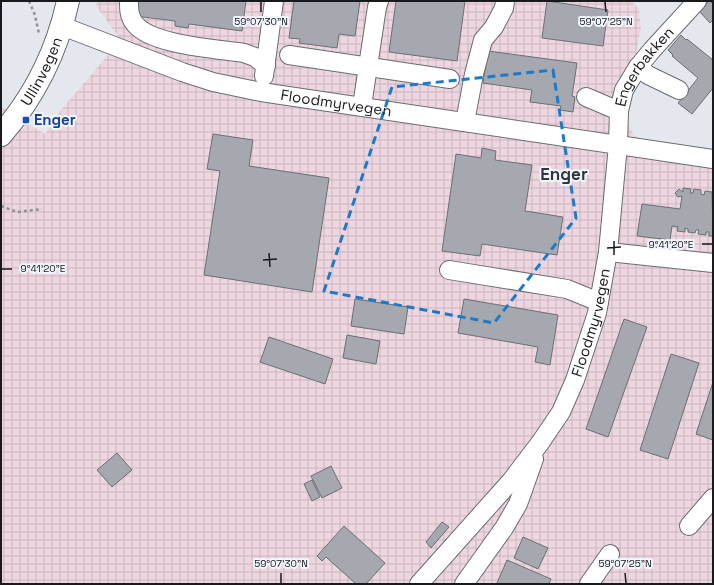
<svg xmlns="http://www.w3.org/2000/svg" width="714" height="585" viewBox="0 0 714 585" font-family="'Space Grotesk',sans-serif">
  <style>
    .industrial { fill: url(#industrial-grid) }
    .building { fill: #a5a9af; stroke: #6b6f74 }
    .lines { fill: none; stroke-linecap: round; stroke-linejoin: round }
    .minor-casing { stroke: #686c71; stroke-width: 20 }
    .major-casing { stroke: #686c71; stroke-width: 24 }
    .path { stroke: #8e9095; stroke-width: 2.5; stroke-dasharray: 3 3; stroke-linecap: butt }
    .minor { stroke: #fff; stroke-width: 18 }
    .major { stroke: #fff; stroke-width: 22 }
    .marked { fill: none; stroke: #1d7ac7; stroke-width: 3; stroke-dasharray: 8 5; stroke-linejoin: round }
    .ticks { fill: none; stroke: #18191c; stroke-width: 1.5 }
    .transit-dot { fill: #1a4fb4; stroke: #f1f5fc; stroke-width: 1.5 }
    .labels { text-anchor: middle; stroke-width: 4; stroke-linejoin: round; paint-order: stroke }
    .street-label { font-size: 15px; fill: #18191c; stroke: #f1f5fc }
    .transit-label { font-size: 15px; font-weight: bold; fill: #164399; stroke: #f1f5fc; text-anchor: start }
    .quarter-label { font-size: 17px; font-weight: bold; fill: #33363b; stroke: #f1f5fc }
    .ticks-label { font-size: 10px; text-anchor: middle; fill: #18191c; stroke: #f1f5fc; stroke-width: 4; stroke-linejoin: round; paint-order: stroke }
  </style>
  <defs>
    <pattern id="industrial-grid" width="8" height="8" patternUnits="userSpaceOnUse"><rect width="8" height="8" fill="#eed6e1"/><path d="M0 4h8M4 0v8" fill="none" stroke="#cbb7c0"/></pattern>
  </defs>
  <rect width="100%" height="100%" fill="#e4e8ee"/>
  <path class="industrial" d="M97,1h534l8,8 2,19 -14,71 -1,19 5,12 4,6 11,5 67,13v430h-712v-477l44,27 16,-24 60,-70 -25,-34z"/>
  <path class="building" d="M138,1h108l-4,30 -53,-7 -1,4 -13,-2v-5l-40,-5z
    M294,1h66l-5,35 -16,-2 -2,14 -38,-5 1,-4 -11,-1z
    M396,1h69l-8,60 -68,-9z
    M547,1l61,9 -5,36 -61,-8z
    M709,1l4,2v17l-3,3 -11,-12z
    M681,35l5,5 1,-1 26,21v28l-21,26 -14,-11 20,-25 -26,-22 1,-1 -5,-5z
    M488,51l89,12 -5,33 3,1 -2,15 -13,-2 1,-4 -31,-4 2,-12 -49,-7z
    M213,134l40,6 -4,26 80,12 -17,114 -108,-17 16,-104 -13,-2z
    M482,148l14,3 -1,9 37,5 -7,46 38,6 -6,38 -75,-11 -2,12 -38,-5 14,-97 25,4z
    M683,188l8,1 -1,4h3l1,-4 7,1v4l3,1 1,-4 7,1 1,44h-4v-4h-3v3l-8,-1 1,-4h-3l-1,3 -7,-1v-3l-3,-1v4l-8,-1 1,-4 -6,-1 -2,14 -33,-4 5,-32 38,5 2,-13 -4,1 -3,-4 4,-4 4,3z
    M355,299l53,8 -4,27 -53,-8z
    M464,299l94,16 -8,50 -15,-3 3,-15 -80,-14z
    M624,319l23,8 -39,110 -22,-8z
    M347,335l33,6 -4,23 -33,-6z
    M269,337l64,22 -8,25 -65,-22z
    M671,354l28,9 -31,96 -28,-9z
    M713,382v58l-17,-6z
    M117,453l15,17 -20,17 -15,-17z
    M331,466l11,22 -20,10 -11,-22z
    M312,480l8,17 -8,4 -8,-17z
    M442,522l7,5 -18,21 -5,-6z
    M344,526l41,37 -19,21h-10l-30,-27 -4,4 -5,-5z
    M523,537l25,11 -10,21 -24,-11z
    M507,560l44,19 -2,5h-49l-3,-1z"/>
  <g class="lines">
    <defs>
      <g id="minor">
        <path d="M129,1c0,9 0,16 6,23 16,21 83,25 109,29l11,4 11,9"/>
        <path id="s1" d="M62,26l120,46 31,10 48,10 452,67"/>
        <path d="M289,55l161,24"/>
        <path d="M638,67l10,8 31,15"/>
        <path d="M264,76l10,-75"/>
        <path d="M586,97l33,14"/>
        <path d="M362,106l15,-99 2,-6"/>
        <path d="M465,122l9,-48 9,-34 11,-13 10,-19 1,-7"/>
        <path d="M608,252l105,11"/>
        <path d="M449,270l118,19 32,13"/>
        <path d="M689,526l24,-28"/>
        <path id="s2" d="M419,584l92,-103 29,-38 21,-31 14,-32 22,-67 11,-61 10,-107 1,-34 5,-21 14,-23 14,-17 45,-49"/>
        <path d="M464,584l40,-56 14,-24 16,-45"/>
        <path d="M589,584l21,-30"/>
      </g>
      <g id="major">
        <path id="s3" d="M1,135c34,-39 56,-84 67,-134"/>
      </g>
    </defs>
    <use href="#minor" class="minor-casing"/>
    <use href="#major" class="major-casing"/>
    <path class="path" d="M29,1l6,14 4,19
      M1,206l16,6 25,-3"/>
    <use href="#minor" class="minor"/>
    <use href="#major" class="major"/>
  </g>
  <path class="marked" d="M553,70l23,148 -82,105 -170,-32 68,-204z"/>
  <path class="ticks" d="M261,2v10M605,2l1,10M614,241v14M702,244h10M607,248l14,-1M269,253l1,14M263,260l14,-1M2,269h10M281,573v10M625,573l1,10"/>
  <rect class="transit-dot" x="22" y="116" width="8" height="8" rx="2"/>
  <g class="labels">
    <g class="street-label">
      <text dy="5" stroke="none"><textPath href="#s2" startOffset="584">Engerbakken</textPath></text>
      <text dy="5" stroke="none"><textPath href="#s3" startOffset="76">Ullinvegen</textPath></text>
      <text dy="5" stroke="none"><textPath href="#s1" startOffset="286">Floodmyrvegen</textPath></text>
      <text dy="5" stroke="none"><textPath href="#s2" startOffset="318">Floodmyrvegen</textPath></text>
    </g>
    <g class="transit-label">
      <text x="34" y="125">Enger</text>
    </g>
    <g class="quarter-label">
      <text x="564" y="180">Enger</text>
    </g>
  </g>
  <g class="ticks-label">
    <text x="261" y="25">59°07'30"N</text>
    <text x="606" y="25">59°07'25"N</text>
    <text x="671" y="248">9°41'20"E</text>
    <text x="43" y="272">9°41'20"E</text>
    <text x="281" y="567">59°07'30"N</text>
    <text x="625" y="567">59°07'25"N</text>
  </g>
  <rect width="714" height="585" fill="none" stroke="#18191c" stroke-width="4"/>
</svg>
